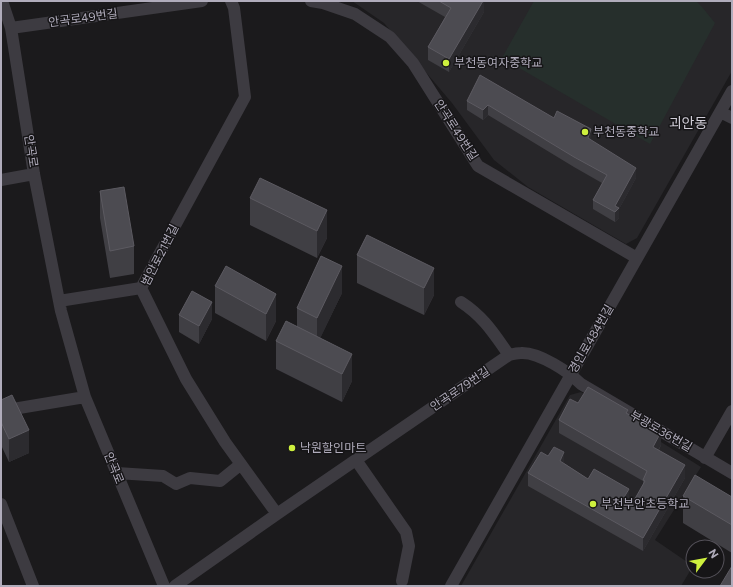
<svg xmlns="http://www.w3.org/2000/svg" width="733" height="587" viewBox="0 0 733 587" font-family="Commissioner,'Noto Sans KR',sans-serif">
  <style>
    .built { fill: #272629 }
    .green { fill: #262f2c }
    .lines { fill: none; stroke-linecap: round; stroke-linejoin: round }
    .minor { stroke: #3d3b41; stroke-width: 12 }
    .wall { fill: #403f44 }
    .shaded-wall { fill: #2c2b2f }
    .building { fill: #4c4b51; stroke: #5c5a61 }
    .poi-dot { fill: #cef03e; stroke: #161517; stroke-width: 1.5 }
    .labels { text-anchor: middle; stroke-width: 3; stroke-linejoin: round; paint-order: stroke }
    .street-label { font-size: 12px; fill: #b0acbb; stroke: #161517 }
    .poi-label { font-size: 12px; fill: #b0acbb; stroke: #161517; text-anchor: start }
    .quarter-label { font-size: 14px; fill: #d0cdd7; stroke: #161517 }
  </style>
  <rect width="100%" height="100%" fill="#1b1a1c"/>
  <path class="built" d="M352,1h380v70l-95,167 -11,6 -98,-57 -34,-27 -42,-57 -68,-80z
    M581,392l120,75 -46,73 38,26 -12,20h-220l109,-191z"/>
  <path class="green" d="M534,1h162l6,6 13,16 -65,121 -148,-86z"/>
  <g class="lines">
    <path class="minor" d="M2,1l9,27 23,146 27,137 24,86 79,189
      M231,1l3,7 11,89 -104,191 45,91 39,63 52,72
      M311,1l12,2 32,11 35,23 23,26 65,103 159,92
      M11,28l191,-27
      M720,112l12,6
      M1,180l33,-6
      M59,301l82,-13
      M461,302c23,15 33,32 48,53
      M1,411l84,-14
      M705,458l27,-47
      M356,460l50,72 3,14 -7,35
      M117,473l46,3 13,8 14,-6 30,3 21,-17
      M1,504l32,82
      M175,586l102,-72 232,-159c4,-1 8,-2 12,-2 18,-1 48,19 60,31l151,89
      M451,586l281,-495"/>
  </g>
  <path class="wall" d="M417,1h67v11l-35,60 -21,-12v-13l17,-30z
    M480,75l111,65 45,38 -17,31v9l-4,4 -22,-13v-9l9,-17 -28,-16 -86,-52 -5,5 -16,-10v-9z
    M100,191l34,55v28l-24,4 -10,-60z
    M250,198l77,12v28l-10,20 -67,-33z
    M367,235l67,60 -10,20 -67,-32v-28z
    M215,286l61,8v27l-10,20 -51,-28z
    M342,293l-22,45 32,43 -10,21 -66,-33v-28l21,-15v-18z
    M179,315l33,4 -13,25 -20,-12z
    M1,400l28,53 -20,9 -8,-17z
    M578,403l50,11 33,31 -2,5 26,28 -42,73 -115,-65v-13l20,-17 16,7 24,16 44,25 11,-19v-4l-84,-48v-13z
    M683,496l49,1v56l-49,-30z"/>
  <path class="shaded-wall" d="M483,1h1v11l-35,60v-13z
    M488,105v10l-5,5v-10z
    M591,129v10l-3,8v-9z
    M636,168v10l-17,31v9l-4,4v-16z
    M327,210v28l-10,20v-27z
    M342,266v27l-25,52v-27z
    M434,268v27l-10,20v-27z
    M276,294v27l-10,20v-27z
    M212,302v17l-13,25v-18z
    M352,354v27l-10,21v-28z
    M29,430v23l-20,9v-23z
    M661,432v13l-8,14v-12z
    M564,452v13l-4,-4z
    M685,465v13l-42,73v-13z
    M629,489v13l-6,10v-13z"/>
  <path class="building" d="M439,1h44l-34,58 -21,-12 23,-39z
    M480,75l74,43 3,-7 34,18 -3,9 48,30 -21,38 4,2 -4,4 -22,-12 14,-25 -33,-18 -86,-52 -5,5 -16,-9z
    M260,178l67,32 -10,21 -67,-33z
    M124,187l10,59 -24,5 -10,-60z
    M367,235l67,33 -10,20 -67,-33z
    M321,256l21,10 -25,52 -20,-10z
    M226,266l50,28 -10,20 -51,-28z
    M192,291l20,11 -13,24 -20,-11z
    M286,321l66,33 -10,20 -66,-33z
    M588,387l40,23 -2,3 35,19 -8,15 32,18 -42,73 -115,-65 13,-21 7,4 6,-9 10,5 -4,9 28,18 6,-10 35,20 -6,10 9,5 13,-23 -2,-1 4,-9 -88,-51 11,-21 8,4z
    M12,395l17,35 -20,9 -8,-17v-22z
    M695,475l37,22v28l-49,-29z
    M732,566v20h-12z"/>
  <g class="poi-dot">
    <circle cx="446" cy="63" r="4"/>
    <circle cx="585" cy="132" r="4"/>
    <circle cx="292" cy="448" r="4"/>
    <circle cx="593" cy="504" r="4"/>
  </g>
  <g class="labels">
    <g class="street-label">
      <text transform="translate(83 18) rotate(-8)" y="4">안곡로49번길</text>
      <text transform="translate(456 130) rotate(57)" y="4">안곡로49번길</text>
      <text transform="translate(31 151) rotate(81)" y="4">안곡로</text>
      <text transform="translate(160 255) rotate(-63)" y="4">범안로21번길</text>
      <text transform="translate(591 339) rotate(-60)" y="4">경인로484번길</text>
      <text transform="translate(460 389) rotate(-34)" y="4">안곡로79번길</text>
      <text transform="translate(661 431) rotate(30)" y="4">부광로36번길</text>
      <text transform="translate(114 468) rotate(68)" y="4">안곡로</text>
    </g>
    <g class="poi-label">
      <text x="454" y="67">부천동여자중학교</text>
      <text x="593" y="136">부천동중학교</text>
      <text x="300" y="452">낙원할인마트</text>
      <text x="601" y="508">부천부안초등학교</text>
    </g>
    <g class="quarter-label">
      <text x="688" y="128">괴안동</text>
    </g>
  </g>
  <rect width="733" height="587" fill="none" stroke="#b0acbb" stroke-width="4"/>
  <g transform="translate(705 559) rotate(58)"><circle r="19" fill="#161517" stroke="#545159"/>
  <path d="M0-3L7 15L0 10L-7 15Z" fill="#cef03e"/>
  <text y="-6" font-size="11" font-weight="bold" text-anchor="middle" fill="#b0acbb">N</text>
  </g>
</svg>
